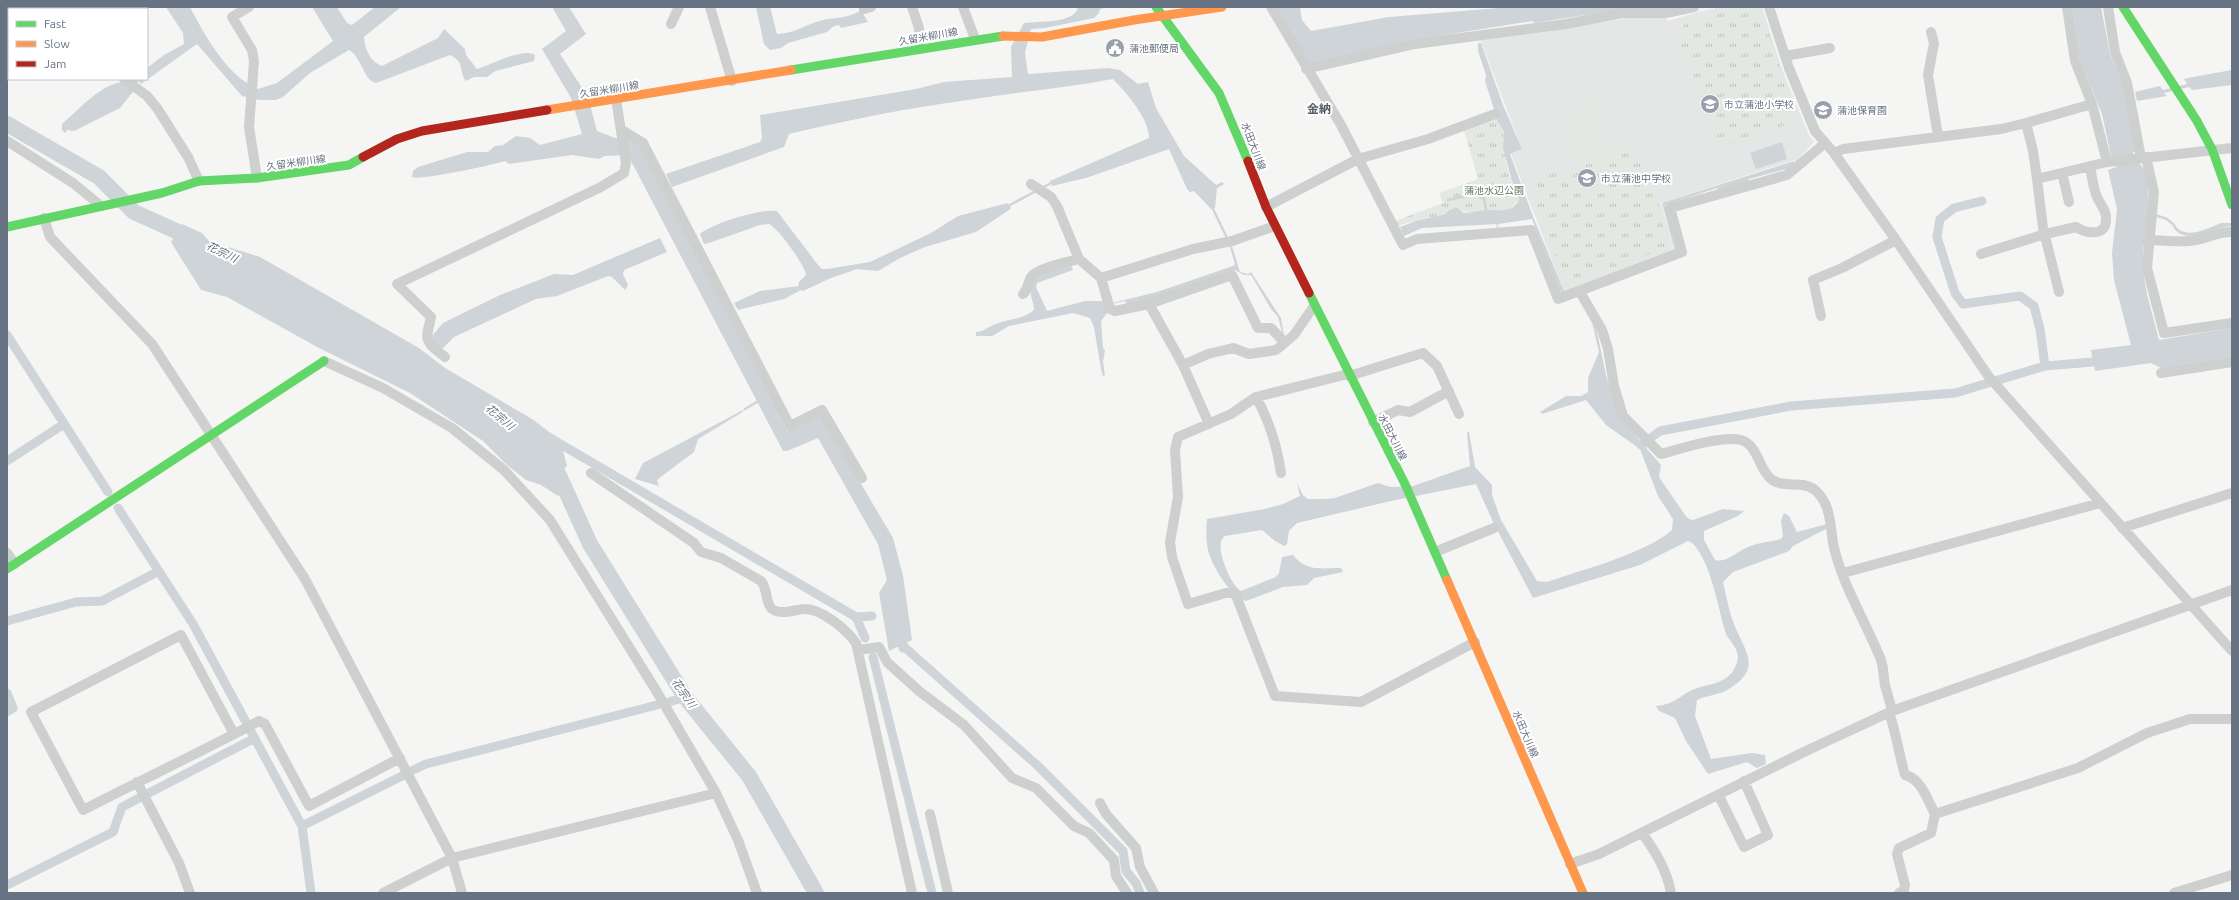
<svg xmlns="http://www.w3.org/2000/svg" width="2239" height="900" viewBox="0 0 2239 900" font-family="Ubuntu,'Noto Sans JP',sans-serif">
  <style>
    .built { fill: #e5e7e6 }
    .green { fill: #e4e8e2 }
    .park { fill: url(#park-tufts) }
    .water { fill: #cfd4d8 }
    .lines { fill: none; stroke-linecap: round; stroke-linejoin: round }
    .stream { stroke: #cfd4d8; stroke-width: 2.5 }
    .canal { stroke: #cfd4d8; stroke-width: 9 }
    .river { stroke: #cfd4d8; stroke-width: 16 }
    .street { stroke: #cecfcf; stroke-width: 10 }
    .fast { stroke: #63d668; stroke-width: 9 }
    .slow { stroke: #ff974d; stroke-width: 9 }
    .jam { stroke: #b3261e; stroke-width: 9 }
    .labels { text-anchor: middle; stroke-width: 4; stroke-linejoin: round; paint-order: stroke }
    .street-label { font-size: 10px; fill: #677283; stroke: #fff }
    .poi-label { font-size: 10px; fill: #677283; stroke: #fff; text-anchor: start }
    .park-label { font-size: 10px; fill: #667a65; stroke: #fff }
    .water-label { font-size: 11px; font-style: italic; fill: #63737f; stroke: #fff }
    .quarter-label { font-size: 12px; font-weight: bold; fill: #545c68; stroke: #fff }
  </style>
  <defs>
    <pattern id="park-tufts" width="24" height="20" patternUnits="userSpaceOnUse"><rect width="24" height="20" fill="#e4e8e2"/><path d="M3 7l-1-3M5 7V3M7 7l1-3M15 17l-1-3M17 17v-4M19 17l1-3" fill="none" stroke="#bdc0bd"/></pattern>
  </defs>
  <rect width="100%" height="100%" fill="#f5f5f4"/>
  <path class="built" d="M1722,7h40l21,65 26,63 5,7 -19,20 -1,-2 -133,43 12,44 -2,3 -107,41 -53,-137 11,-5 -42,-110 83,-10 69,-12 34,1 2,3 29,-9z"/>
  <path class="green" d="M1593,99l6,14 -36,14 -5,-15z
    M1601,118l5,15 -35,13 -6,-15z
    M1608,136l5,15 -35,13 -6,-15z"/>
  <path class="park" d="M1753,7l8,3 28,83 -9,5 8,26 -54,20 -15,-4 -42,-105 7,-10 42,-14z
    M1498,115l6,16 -1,16 6,27 10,26 -11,10h-18v3h6l1,3h2l1,12h-4v-9h-2v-4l-6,1v-6c-10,3 -21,4 -30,-1l-12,5 -48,11 -3,-4 48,-18 -4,-10 39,-14 -15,-52z
    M1634,146l23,52 11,49 -102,38 -37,-104 44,-16 5,3z"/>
  <path class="water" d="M166,7h24c15,29 37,69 68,82l19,-6 56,-42 -21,-34h25l10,16 5,2 23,-18h26l-37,30c1,12 6,25 18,29l56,-28 6,-9 21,20 1,6 11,14c13,-4 47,-22 58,-14l-1,6 -39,10 -8,6h-13l-8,4c-8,-10 0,-18 -16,-26l-74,28c-13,-3 -14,-26 -27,-33l-39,23 -27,24 -7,3h-17l-17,-4 -45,-52 -56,40 -2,-3 -5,4 2,3 -16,20 -46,23 -7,-1 -2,3 -3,-3v-6c31,-27 41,-45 85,-45v-11l17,-13 20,-11 -1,-11z
    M552,7h17l17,27 -26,20 28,43 9,34 21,8 8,-1 13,6 148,287 34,-15 72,122 10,38 9,64 -23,11 -10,-58 8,-13 -9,-36 -60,-106 -31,13h-4l-153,-292 -4,-4 -21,1 -6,3 -27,-4 -63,9 -4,-3c-11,4 -88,20 -93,16l1,-6 5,-4 49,-15h21l7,-6 8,-1 13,-9 14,2 10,7 42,-11 -11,-36 -29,-49 24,-18z
    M756,7h14l7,27c15,0 29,-9 42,-13 14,-4 29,-2 42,-11l7,12 -27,6 -2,-3 -5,1 -7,6 -39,11 -7,5 -11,2 -6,-6z
    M1078,7h31l-9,2 -1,4 -5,5 -49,10 -14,1 -6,24 3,21 80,-6 12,2 18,14 10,-2 8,26 28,48 32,29 6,-3 2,2 -7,4 -2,20 -4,1 -17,-18 -4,1 -3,-3 -18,-40 -83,29 -34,8 -2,-5 99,-43c1,-18 -24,-47 -36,-59 -48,9 -97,13 -145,21 -60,8 -120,20 -179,34l-5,13 -112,40 -6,-13 94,-32 2,-4 -2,-23 156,-26 28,-7 68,-5 -1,-30 13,-24c14,-2 51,1 54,-16z
    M1275,7h25l2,13 9,11 78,-14 122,-10h164l-47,1 -93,15 -3,-2 -119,19 -104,24z
    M2072,7h29l9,47 14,34 13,63 -4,1 3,11h3c19,17 4,72 4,95 -1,27 10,56 16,82l73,-12v29l-71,11 -10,-5 -56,8 -4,-21 40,-5 -17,-65 -2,-27 5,-44 -9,-39 8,-3 -2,-10 -3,-1 -9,-42 -22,-53z
    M1478,43h3l22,62 19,44 -12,5 24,65 30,72 108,-41 2,-2 -12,-45 132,-42v2l-7,6 -38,10 -2,4 -26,8 -4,-3 -52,17 11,45 -111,44 -5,-3 -28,-72 -34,5 -76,4 -18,8 -4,-9 16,-6 30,-7 1,-2 9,-5 8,6c8,0 16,-3 25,-3 11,0 23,3 30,-10l-2,-10 -5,-9 -9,-33 1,-17 -6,-9 -13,-41 1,-6 -8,-24z
    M2232,70v15l-40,5 -3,-3 -25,6 3,3 -30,5 -2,-9 25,-6 3,4 24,-6 -3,-5 4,-1z
    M1782,142l5,17 -31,10 -6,-16z
    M1008,203l3,5 -2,2 -33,22 -51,15 -25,11 -22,13 -21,-2 -26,9 -28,13 -2,-1 -17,9 -46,11 -4,-7 26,-12 39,-5 -1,-3 8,-8c-1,-10 -28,-47 -37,-51l-9,1 -51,18 -5,1 -4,-10c11,-10 62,-26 77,-23l41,54 4,4h5l43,-7 61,-29 27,-17z
    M2221,223h11v3c-18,1 -46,21 -59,1l2,-2c10,16 34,3 46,-2z
    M182,224l20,9 7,8 51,16 159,91 26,20 87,51 28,21 7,26 -6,5 8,16 -11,9 -17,-11 -15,-5 -19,-15 -24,-24 -73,-48 -91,-45 -92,-51 -26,-7 -30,-48z
    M660,238l7,14 -43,18 -1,4 5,11 -3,5 -13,-13 -4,-1 -51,20 -21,3 -11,5 -71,33 -11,11c-6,-2 -11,-6 -11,-12l11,-13 57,-28 54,-21 19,1z
    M1232,246l8,26 8,2 3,-2 30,46 3,18h-1l-5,-19 -7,-8 -20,-34h-7l-9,-5 -83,29 -26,5 -1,-3 -13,3v-1l45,-11 76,-26 2,-2 -5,-17z
    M1071,265l2,5 -36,13 -1,4 11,24 38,-10h18l5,11 -7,9 2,27 2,2 -2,12 2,13 -2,1 -2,-7 -7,-42 -4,-9 -17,-5 -64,13 -17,10h-16v-4c7,0 10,-4 17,-7 13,-6 30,-5 41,-15 0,-7 -4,-13 -3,-19 1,-20 24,-21 40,-26z
    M1592,322l5,10 9,43 13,42 42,48 -2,12 26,38 4,4 4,1 30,-11 21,2 -6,5 -34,15v9l11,20c10,3 21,-7 29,-11 10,-6 26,-7 37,-10l2,-3 -2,-15 3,-8 5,3 8,16 30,-8 1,4 -35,18 -4,5 -56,21 -10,10c3,13 6,29 11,42 11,28 29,44 -5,65 -9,6 -22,6 -32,11l-2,16 16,43 41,-6 13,2 1,9 -9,4 -10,-6 -39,12 -22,-33 -11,-23 -16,-7 -3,-5c21,-2 24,-12 41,-18 13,-4 30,-5 37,-19 3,-4 5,-12 3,-17 -2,-8 -10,-13 -12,-21 -7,-24 -15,-72 -33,-88l-4,-2 -48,24 -107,33 -40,-76 -17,-38 -85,17 -94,22 -8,8 -2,13 -3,2 -9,-5 -13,-11 -37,6c-13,7 6,50 16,55l35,-14 3,-4 3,-16 11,-2c14,17 27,13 48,13l2,4 -29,6 -7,7 -24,2 -37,14c-16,-5 -34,-35 -38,-51 -2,-9 -2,-22 -1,-31l58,-10 18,-5 17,-8 -3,-13 6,12 5,4h17l10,-1 43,-15 12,4 23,-1 57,-20 -3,-34h2l6,35 17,18v10l9,25 36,61 10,1c32,-11 102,-30 125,-52l1,-11 -15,-23 -18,-47 -34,-24 -20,-25 -44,14 -2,-2 26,-16h15l7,-4v-14l11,-26z
    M745,409l-4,4 -43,26 -4,13 -32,24 -5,4 2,6 -24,-7 8,-16z"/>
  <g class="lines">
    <path class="stream" d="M1042,188l9,-5
      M1448,200l28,-6 8,5 3,15
      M1010,205l26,-14
      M1213,209l14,29
      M2155,215l12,4 7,6
      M745,409l12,-7"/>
    <path class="canal" d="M1982,201l-28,7 -14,11 -3,18 18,56 8,11 57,-8 14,10 6,23 5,37
      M7,335l101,157
      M550,438l306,179 16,-1
      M1641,445l19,-14 131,-25 164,-13 90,-27 60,-5
      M7,461l57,-37
      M118,508l75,116 53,98
      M856,617l9,21
      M7,621l69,-19 26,-1 57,-30
      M901,633l2,15
      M901,644l137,122 85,85 3,20 10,12 4,10
      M873,657l59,236
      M7,693l6,15 -6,4
      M669,702l16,-5
      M249,728l53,98 102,-51
      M413,770l13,-6 231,-59
      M302,826l9,67
      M7,885l106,-53 9,-25 133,-69"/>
    <path class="river" d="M7,124l92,53 35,35 62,28
      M557,471l33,73 95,153 64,79 67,117"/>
    <path class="street" d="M20,7l3,2
      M249,7l-17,10 20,33 2,11 -5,66 8,51
      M710,7l22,74
      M912,7l7,21 1,21
      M963,7l12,32
      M1271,7l70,118 62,120 14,-6 114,-9 27,69 124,-47 -12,-44 117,-33 37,-31
      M1769,7l20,61 26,63 19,22 62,87 93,137 243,274
      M2108,7l7,45 12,31 14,75
      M864,9l7,-2
      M671,24l8,-17
      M1931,32l3,11 -6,32 10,61
      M1785,56l45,-8
      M1306,69l109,-25 151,-20 56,-11h44l28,-6
      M124,79l23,17 10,12 31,49 11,24
      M2026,123l66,-19
      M622,130l21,13 147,283 32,-16 40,68
      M7,141l66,42 28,23
      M1834,153l9,-4 158,-20 25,-6 7,28 4,28 70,-17 -15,-58 -17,-43 -8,-54
      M2146,157l8,35 -7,76 17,65 68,-10
      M2107,162l125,-14
      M2062,173l7,29
      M2037,179l6,49 16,64
      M1031,184l20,13 6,9 22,53 22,19
      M1266,207l92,-48 70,-20 67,-25
      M44,218l6,19 102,107 153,235 147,279 10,35
      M2148,240c14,0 28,2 41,1 17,-1 25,-9 43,-9
      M1981,254l64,-20 31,-7c11,7 32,10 30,-10 0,-7 -6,-13 -9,-20 -4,-9 -5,-21 -7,-31
      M1580,292l22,38 6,19 6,37 9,30 38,38c19,-5 62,-19 80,-14 17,5 17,27 29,38 13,12 31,1 45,12 16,14 15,34 18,53 8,39 31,76 46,112 5,9 4,19 6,30 2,8 5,17 7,26l340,-121
      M1023,294c6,-5 4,-11 8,-17 7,-9 36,-15 48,-18
      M1149,304l83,-29 26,53h13l13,14
      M1821,316l-8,-36 29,-12 54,-28
      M445,357c-21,-16 -20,-16 -14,-40l-34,-33 204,-97 23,-14 2,-10 -10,-64
      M324,361l59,27 69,40 52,42 46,50 107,172 59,101 22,47 19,53
      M1183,365l25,-11 25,-6 16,6 27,-4 18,-15 20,-29
      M2161,373l71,-11
      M1348,374l-92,23 -25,17 -53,23 -3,13 3,47 -8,45 2,15 16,47 38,-11h9l40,103 86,6 114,-60
      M1349,376l74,-23 14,13 22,48
      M1256,397c14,25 21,48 25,76
      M1373,422l25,-12 12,2 39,-21
      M1209,424l-26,-59 -34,-61 -34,7 -5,-2 -9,-31 92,-29 39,-8 43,-15
      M591,473l103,70 7,9 20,6 40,23c7,8 4,22 11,28 10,7 23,0 33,0 17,0 42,21 51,34l56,250
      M2122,528l110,-35
      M1435,552l59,-24
      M7,553l8,11
      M1843,573l257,-70
      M858,650l21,-3 8,15 32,29 45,34 48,53 24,10 38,38 15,7 25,27 2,16 11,17
      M1889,712c7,21 10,42 16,63 16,3 23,26 30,39
      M234,734l-53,-99 -150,77 52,98c58,-30 118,-58 176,-89l6,3 44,82 91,-48
      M137,782l42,81 11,30
      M1719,796l25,51 24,-12 -24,-54
      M1100,803l6,11 30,34 4,19 14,26
      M930,814l18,79
      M1642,833c13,18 25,37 29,60
      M1570,864l29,-10 209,-104 84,-39
      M383,893l69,-35 264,-65
      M1899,893l5,-3 1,-5 -8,-31 2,-6 32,-15 4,-19 143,-46 69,-35 43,-14h42
      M2174,893l58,-18"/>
    <path class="fast" d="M1156,7l63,86 29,68
      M2123,7l74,114 15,28 20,56
      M791,70l212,-34
      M7,227l155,-34 37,-12 58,-3 92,-13 14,-8
      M1309,293l96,191 42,96
      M7,569l317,-208"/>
    <path class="slow" d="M1003,36l39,1 92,-17 88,-13
      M547,110l244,-40
      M1447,580l136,313"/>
    <path class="jam" d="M363,157l34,-18 25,-8 125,-21
      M1248,161l18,46 43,86"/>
  </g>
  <defs>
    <symbol id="civic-disc" viewBox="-11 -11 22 22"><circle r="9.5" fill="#99a0ab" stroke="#fff"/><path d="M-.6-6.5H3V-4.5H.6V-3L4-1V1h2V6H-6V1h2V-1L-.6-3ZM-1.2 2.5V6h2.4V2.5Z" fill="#fff"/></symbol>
    <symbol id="school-disc" viewBox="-11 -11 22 22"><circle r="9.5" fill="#99a0ab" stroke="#fff"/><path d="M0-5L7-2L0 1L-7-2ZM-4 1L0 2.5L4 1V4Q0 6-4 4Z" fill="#fff"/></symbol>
  </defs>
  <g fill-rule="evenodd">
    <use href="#civic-disc" x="1104" y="37" width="22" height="22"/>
    <use href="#school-disc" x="1699" y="93" width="22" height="22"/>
    <use href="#school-disc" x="1812" y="99" width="22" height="22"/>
    <use href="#school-disc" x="1576" y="167" width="22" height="22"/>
  </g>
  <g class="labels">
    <g class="street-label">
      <text transform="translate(928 36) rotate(-10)" y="4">久留米柳川線</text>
      <text transform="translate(609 89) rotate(-9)" y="4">久留米柳川線</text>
      <text transform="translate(1254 146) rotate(69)" y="4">水田大川線</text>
      <text transform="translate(296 162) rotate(-8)" y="4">久留米柳川線</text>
      <text transform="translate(1393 437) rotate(63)" y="4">水田大川線</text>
      <text transform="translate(1526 734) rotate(67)" y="4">水田大川線</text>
    </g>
    <g class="poi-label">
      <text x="1129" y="52">蒲池郵便局</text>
      <text x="1724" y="108">市立蒲池小学校</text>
      <text x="1837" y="114">蒲池保育園</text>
      <text x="1601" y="182">市立蒲池中学校</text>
    </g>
    <g class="park-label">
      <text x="1494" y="194">蒲池水辺公園</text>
    </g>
    <g class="water-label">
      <text transform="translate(222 252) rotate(26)" y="4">花宗川</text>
      <text transform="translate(500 417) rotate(40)" y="4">花宗川</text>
      <text transform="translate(684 693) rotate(55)" y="4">花宗川</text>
    </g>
    <g class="quarter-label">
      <text x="1319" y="113">金納</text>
    </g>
  </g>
  <rect width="2239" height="900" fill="none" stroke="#677283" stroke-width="16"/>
  <rect x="8" y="8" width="140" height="72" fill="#ffffff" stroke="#c2c7cd"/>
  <rect x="16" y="21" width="20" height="6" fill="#63d668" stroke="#c2c7cd"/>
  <text x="44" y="28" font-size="12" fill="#677283">Fast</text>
  <rect x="16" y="41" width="20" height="6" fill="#ff974d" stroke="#c2c7cd"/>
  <text x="44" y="48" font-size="12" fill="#677283">Slow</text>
  <rect x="16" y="61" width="20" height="6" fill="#b3261e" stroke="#c2c7cd"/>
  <text x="44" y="68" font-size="12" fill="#677283">Jam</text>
</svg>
